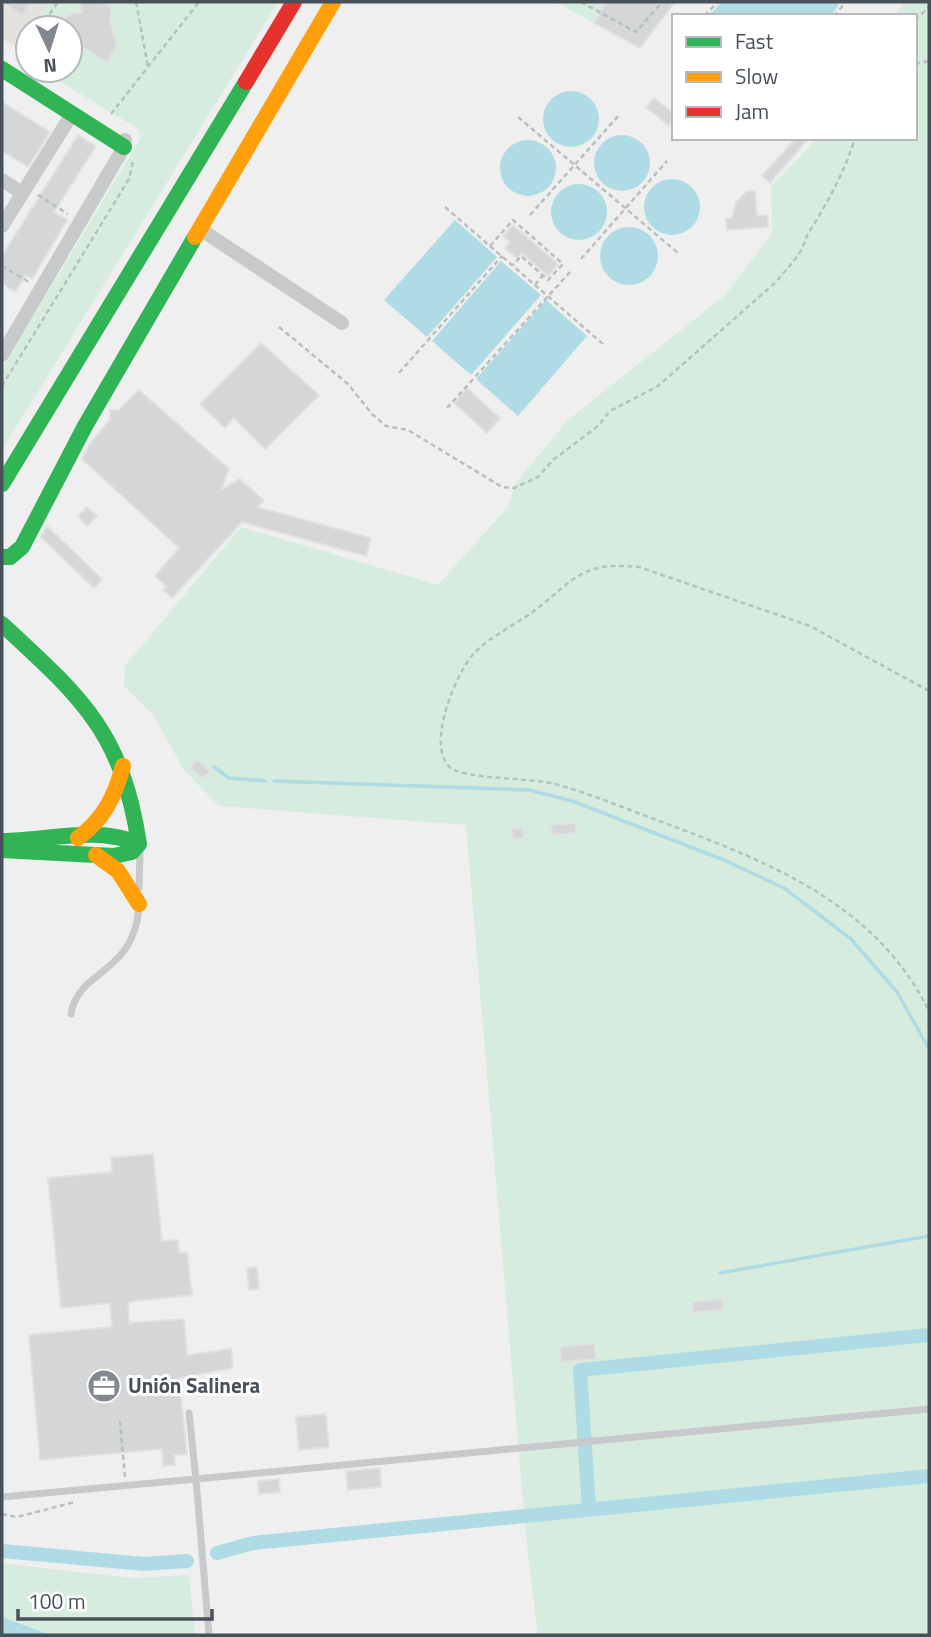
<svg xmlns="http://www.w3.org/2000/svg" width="931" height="1637" viewBox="0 0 931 1637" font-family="'Titillium Web',sans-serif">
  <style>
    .commercial { fill: #e3e2dd }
    .green { fill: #d6ecde }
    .water { fill: #afdbe5 }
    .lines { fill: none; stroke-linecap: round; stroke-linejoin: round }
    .stream { stroke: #afdbe5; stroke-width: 3.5 }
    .canal { stroke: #afdbe5; stroke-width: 14 }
    .building { fill: #d5d6d8; stroke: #e0e1e2; stroke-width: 2 }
    .path { stroke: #b6c0bd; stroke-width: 2.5; stroke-dasharray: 5 3.5; stroke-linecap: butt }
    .lane { stroke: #c7c9ca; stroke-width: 7 }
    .street { stroke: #c7c9ca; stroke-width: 14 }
    .fast { stroke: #30b455; stroke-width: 16 }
    .slow { stroke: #ff9f0a; stroke-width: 16 }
    .jam { stroke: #e5322d; stroke-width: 16 }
    .labels { text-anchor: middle; stroke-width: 6; stroke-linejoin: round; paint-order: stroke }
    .poi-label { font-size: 21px; font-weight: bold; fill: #485159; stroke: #fff; text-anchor: start }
  </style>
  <rect width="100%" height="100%" fill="#efefef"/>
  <path class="commercial" d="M2,2h47l-16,26h-5v8l-8,14 -18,-12z"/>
  <path class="green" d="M49,2h229l-276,448v-81l139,-232 -4,-9 -96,-58h29v-42h-37z
    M556,2h119l-35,46z
    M906,2h23v1633h-391l-12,-99 -60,-711 -247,-19 -35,-36 -30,-54 -30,-30 1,-20 116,-139 197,58 70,-78 7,-23 53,-64 158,-126 46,-61 -1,-47 47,-48h97v-122h-22z
    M2,1563l128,15 59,-3 6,60h-144l-49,-18z"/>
  <path class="water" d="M722,2h113l4,3 -9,11h-116l-3,-3z
    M543 119a28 28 0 1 1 56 0a28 28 0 1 1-56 0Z
    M594 163a28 28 0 1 1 56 0a28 28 0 1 1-56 0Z
    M500 168a28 28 0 1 1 56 0a28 28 0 1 1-56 0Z
    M644 207a28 28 0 1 1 56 0a28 28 0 1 1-56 0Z
    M551 212a28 28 0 1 1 56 0a28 28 0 1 1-56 0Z
    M455,220l42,37 -70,80 -43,-37z
    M600 256a29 29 0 1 1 58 0a29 29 0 1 1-58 0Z
    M501,261l40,34 -70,80 -39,-34z
    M546,300l41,36 -69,80 -42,-37z
    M2,1617l49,18h-49z"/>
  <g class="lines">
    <path class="stream" d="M214,767l15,11 36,3
      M274,781l255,9 43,11 152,59 60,28 67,51 46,53 32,57
      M720,1273l209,-37"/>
    <path class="canal" d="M589,1510l-9,-140 349,-35
      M2,1551l142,13 43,-3
      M217,1553l36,-10 676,-67"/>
  </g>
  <path class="building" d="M2,2h29l-9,14z
    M79,2l25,1 8,5 -2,12 7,26 -10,16 -37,-23v-11h-11l8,-13 15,-3z
    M606,2h69l-35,46 -46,-25z
    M654,98l20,16 -5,12 -23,-19z
    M2,102l48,30 -22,35 -26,-16z
    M78,135l18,11 -42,66 13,8 -35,59 -6,-4 -11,17 -13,-9v-27z
    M796,138h13l-39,45 -8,-7z
    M747,191h8l2,25 11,-1v12l-41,3 -1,-12h6l4,-16z
    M513,225l45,39 -10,12 -26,-23 -5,5 -12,-10 5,-6 -7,-6z
    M261,343l58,52 -54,54 -31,-31 -9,10 -25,-24z
    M467,388l33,30 -13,15 -33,-30z
    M139,390l90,79 -8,21 19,-11 24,22 -7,6 114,31 -5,18 -124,-34 -70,76 -9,-8 4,-3 -12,-11 24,-28 -97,-89 8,-16 20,-23v-10h9z
    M87,507l10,9 -10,10 -9,-10z
    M47,526l55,53 -8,9 -53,-51z
    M197,759l13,12 -7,8 -13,-12z
    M576,823v10l-24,2 -1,-10z
    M512,828h11l1,10 -12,1z
    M153,1154l9,87 16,-1 1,13 8,-1 5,43 -64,7 1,21 55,-4 3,36 44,-6 2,19 -54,10 8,76 -13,1 1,10 -12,1 -1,-17 -122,11 -11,-125 83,-8 -2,-24 -49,5 -13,-130 64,-6 -1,-14z
    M257,1267l2,22 -10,1 -2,-22z
    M722,1299l1,11 -30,3 -1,-11z
    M594,1343l2,16 -35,3 -1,-15z
    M326,1414l3,33 -30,3 -3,-33z
    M380,1468l1,19 -33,3 -2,-19z
    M279,1479l1,13 -21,2 -1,-13z"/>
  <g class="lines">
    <path class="path" d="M136,2l12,65
      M581,2l55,30 26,-30
      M709,16l-2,-3 11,-11
      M834,16l10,-12 -1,-2
      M915,20l14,-13
      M40,28l18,-26
      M20,57l8,-12
      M915,64l14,-3
      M111,114l88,-112
      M518,117l160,136
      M38,195l30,19
      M445,207l158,137
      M530,215l90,-101
      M490,246l23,-26 50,44 -15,16 -27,-24 -8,9
      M581,259l86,-98
      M2,266l27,16
      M535,285l8,-10
      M279,327l69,57 24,30 14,12 22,4 94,57 12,1 24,-11 15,-17 45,-34 12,-15 48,-25 118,-104c8,-10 17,-19 24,-30 4,-6 5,-13 9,-20 19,-30 35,-59 46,-94
      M399,373l103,-117
      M2,386l127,-207 4,-18
      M447,408l124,-137
      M929,691l-119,-65 -171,-59c-65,-7 -68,20 -115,51 -16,10 -34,20 -48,33 -19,19 -52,96 -25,117 14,11 81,10 104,16 39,11 77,27 115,41 104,39 207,81 259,186
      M120,1421l5,56
      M2,1514l15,3 58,-15"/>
    <path class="lane" d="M139,888l1,-37
      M71,1014c7,-45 63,-39 68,-107
      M189,1413l7,66 733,-70
      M2,1497l194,-18 13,156"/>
    <path class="street" d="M2,180l20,13
      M2,226l70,-112
      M200,229l142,94
      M2,355l122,-208 1,-7"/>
    <path class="fast" d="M2,69l122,78
      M2,484l244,-402
      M2,557h8l12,-10 63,-121 110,-189
      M2,624c80,74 120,108 137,220
      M2,841c44,0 96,-16 137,3l-7,8 -18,4 -112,-6"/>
    <path class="slow" d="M195,237l138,-235
      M78,838c26,-19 37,-42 45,-72
      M96,855l22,16 21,33"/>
    <path class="jam" d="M246,82l48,-80"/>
  </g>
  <defs>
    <symbol id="office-disc" viewBox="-11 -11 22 22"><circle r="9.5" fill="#82888e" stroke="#fff"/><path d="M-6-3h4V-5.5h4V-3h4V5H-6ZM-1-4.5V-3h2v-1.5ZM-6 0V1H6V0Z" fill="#fff"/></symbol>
  </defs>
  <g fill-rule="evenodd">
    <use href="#office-disc" x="85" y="1367" width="38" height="38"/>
  </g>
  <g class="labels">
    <g class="poi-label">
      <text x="128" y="1393">Unión Salinera</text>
    </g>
  </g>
  <rect width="931" height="1637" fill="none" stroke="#485159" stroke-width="7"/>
  <rect x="672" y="14" width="245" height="126" fill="#ffffff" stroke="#b6b9bd" stroke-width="2"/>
  <rect x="686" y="37" width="35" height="10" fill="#30b455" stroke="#b6b9bd" stroke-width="2"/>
  <text x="735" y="49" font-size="21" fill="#485159">Fast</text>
  <rect x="686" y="72" width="35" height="10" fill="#ff9f0a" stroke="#b6b9bd" stroke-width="2"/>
  <text x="735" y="84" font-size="21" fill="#485159">Slow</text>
  <rect x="686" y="107" width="35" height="10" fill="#e5322d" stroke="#b6b9bd" stroke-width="2"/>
  <text x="735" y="119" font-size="21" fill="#485159">Jam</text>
  <g transform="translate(49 49) rotate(176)"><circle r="33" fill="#ffffff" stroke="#b6b9bd" stroke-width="2"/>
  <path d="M0-5L12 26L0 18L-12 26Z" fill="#82888e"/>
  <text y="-10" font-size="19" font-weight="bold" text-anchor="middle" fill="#485159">N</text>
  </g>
  <path d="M18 1609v10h194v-10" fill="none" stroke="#485159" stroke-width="3.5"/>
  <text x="28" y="1609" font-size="21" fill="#485159" stroke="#ffffff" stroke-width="5" paint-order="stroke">100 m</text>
</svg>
